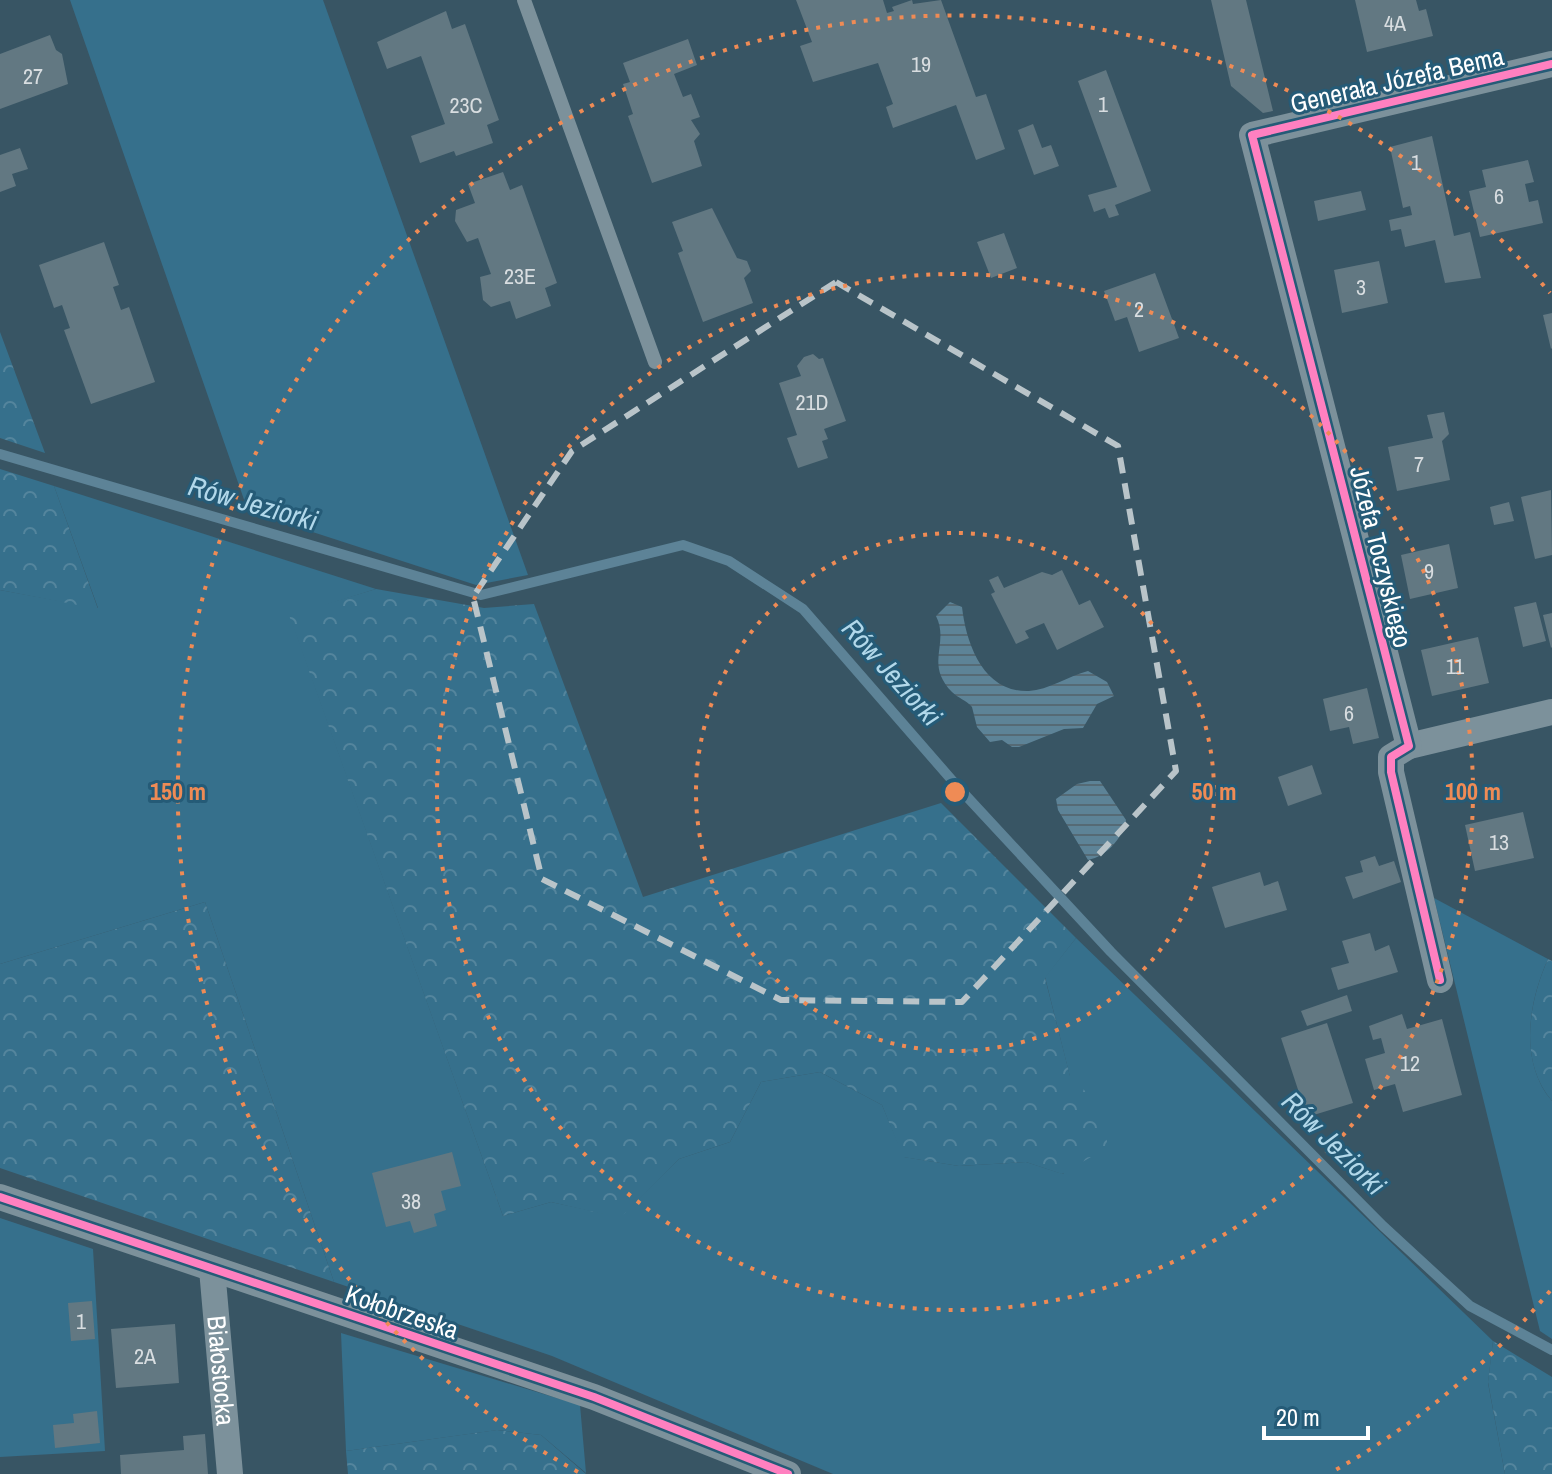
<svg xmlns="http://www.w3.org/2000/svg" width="1552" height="1474" viewBox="0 0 1552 1474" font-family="'Archivo Narrow',sans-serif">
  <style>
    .green { fill: #36708c }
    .forest { fill: url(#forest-crowns) }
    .water { fill: url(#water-rules) }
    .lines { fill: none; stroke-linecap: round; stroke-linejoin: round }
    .stream { stroke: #5d8397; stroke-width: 10 }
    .building { fill: #627882 }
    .lane { stroke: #7c919b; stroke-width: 14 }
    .street { stroke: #7c919b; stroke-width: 26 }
    .cycleway-casing { stroke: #255b77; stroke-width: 13 }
    .cycleway { stroke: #ff80c0; stroke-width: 8 }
    .marked { fill: none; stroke: #b9c4c9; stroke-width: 6; stroke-dasharray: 16 10; stroke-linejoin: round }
    .ring { fill: none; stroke: #ef8b55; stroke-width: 4; stroke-dasharray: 4 8 }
    .labels { text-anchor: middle; stroke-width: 6; stroke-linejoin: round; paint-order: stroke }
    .number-label { font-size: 22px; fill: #d8dde0 }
    .street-label { font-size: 26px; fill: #fff; stroke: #255b77 }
    .water-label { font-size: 28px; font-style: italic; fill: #b2d8ea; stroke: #255b77 }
    .centre { fill: #ef8b55; stroke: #255b77; stroke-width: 4 }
    .ring-label { font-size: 24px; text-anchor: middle; font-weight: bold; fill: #ef8b55; stroke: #255b77; stroke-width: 6; stroke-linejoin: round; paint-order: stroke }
  </style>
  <defs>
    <pattern id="forest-crowns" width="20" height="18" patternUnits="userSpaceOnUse" patternTransform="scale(2)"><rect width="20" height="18" fill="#36708c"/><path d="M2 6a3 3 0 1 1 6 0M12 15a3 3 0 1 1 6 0" fill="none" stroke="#54859d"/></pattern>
    <pattern id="water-rules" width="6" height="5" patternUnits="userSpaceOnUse" patternTransform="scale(2)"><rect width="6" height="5" fill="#5d8397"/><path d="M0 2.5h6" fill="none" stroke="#556a75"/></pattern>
  </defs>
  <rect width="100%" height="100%" fill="#385564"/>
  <path class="green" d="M70,0h253l205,575 -52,10 -228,-74z
    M54,486l322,103 -86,27 213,600 48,-14 69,15 59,-58 51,-17 31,-60 59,-10 62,33 22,52 55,9 67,-4 37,12 38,-66 -31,-31 -25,-100 31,-39 417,403 -5,42 17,91h-672l-281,-118 -218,-74 -129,-380 -205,62v-374l98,18z
    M1434,898l114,61c-20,44 -29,103 4,142v238l-12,-8z
    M0,1218l93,31 12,202 -105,6z
    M341,1333l239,72 6,68 -45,-38 -43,-5 -152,21z"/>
  <path class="forest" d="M0,332l45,121 -45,-15z
    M0,469l54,17 44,123 -98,-19z
    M376,589l108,19 50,-4 109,293 298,-94 135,135 -31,40 25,98 31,31 7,40 -46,27 -36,-12 -67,4 -56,-9 -21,-52 -62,-33 -59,10 -31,60 -51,17 -59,59 -69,-16 -48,14 -214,-601z
    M205,902l129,380 -334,-114v-204z
    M1548,959l4,2v140c-33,-39 -24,-97 -4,-142z
    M1493,1341l59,36v97h-47l-17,-92z
    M497,1430l44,5 45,39h-238l-2,-23z"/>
  <path class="water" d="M950,602l12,5c4,36 21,86 67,84 19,-1 40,-15 59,-20l19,11 7,14 -17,8 -14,24 -19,1 -45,18h-7l-10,-7 -12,2 -13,-15 -5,-20c-6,-7 -14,-9 -20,-15 -28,-29 -2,-48 -16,-76z
    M1090,781h10l26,39c-4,19 -19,36 -38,40l-30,-50 -2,-11 21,-15z"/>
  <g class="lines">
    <path class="stream" d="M0,454l481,141 202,-50 46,16 74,48 154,177 154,166 272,274 87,80 82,44"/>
  </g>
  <path class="building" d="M796,0h87l4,13 7,-2 -2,-4 20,-7 1,4 28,-4 35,97 10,-3 19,55 -29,11 -20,-55 -63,23 -7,-21 7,-3 -15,-41 -65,19 -13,-36 12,-4z
    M1211,0h35l27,111 -10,2 -32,-27z
    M1355,0h61l3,11 7,-2 7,27 -66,16z
    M446,11l6,18 13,-5 34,96 -12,5 6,18 -37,13 -2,-5 -34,12 -9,-27 34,-12 -24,-68 -34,13 -10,-27z
    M50,35l6,15 6,4 6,30 -68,25v-55z
    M688,39l9,26 -23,9 9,23 8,-3 9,23 -9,3 9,14 -6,7 8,25 -50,17 -24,-67 5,-2 -10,-30 7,-2 -7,-19z
    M1106,70l45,121 -36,14 4,10 -10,3 -4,-10 -11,4 -6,-17 29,-8 -39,-106z
    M1033,124l9,24 9,-3 8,21 -25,9 -16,-45z
    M1432,136l22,100 16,-4 11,46 -36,5 -10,-43 -30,7 -4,-18 -10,2 -2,-11 23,-5 -2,-9 -7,2 -13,-61z
    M20,148l8,21 -16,5 4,12 -16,6v-37z
    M1528,160l6,22 -9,2 4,18 9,-2 5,23 -63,14 -11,-46 17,-4 -4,-17z
    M503,172l7,18 12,-5 35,98 -12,5 6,18 -35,13 -6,-18 -19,6 -8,-7 -3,-23 11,-3 -7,-19 -6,-17 -11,4 -12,-21 1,-11 19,-7 -7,-19z
    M1361,191l5,19 -48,11 -4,-20z
    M712,208l25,50 10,3 4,10 -7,7 9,25 -50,19 -25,-69 5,-2 -11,-29z
    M1004,233l13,35 -26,10 -14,-36z
    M104,242l15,43 -6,2 8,23 8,-3 26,75 -64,22 -27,-74 6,-2 -8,-23 -8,3 -15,-43z
    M1379,261l9,42 -46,10 -8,-43z
    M1155,273l24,65 -40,14 -12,-35 -12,4 -11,-30z
    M1552,313v35l-1,1 -8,-34z
    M813,354l6,5 4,-1 23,63 -22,8 4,10 -6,2 6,17 -30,10 -11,-30 10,-3 -18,-52 22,-7 -4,-10 7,-9z
    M1444,412l5,22 -7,7 8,39 -53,11 -9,-44 45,-9 -6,-23z
    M1551,490l1,65 -17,4 -14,-62z
    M1509,502l5,19 -20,4 -4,-18z
    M1449,544l9,44 -48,11 -9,-44z
    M1062,570l17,35 11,-5 14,27 -47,23 -13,-27 -19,8 4,7 -13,6 -25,-50 4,-2 -6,-12 9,-4 6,12 38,-16 10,3z
    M1536,602l10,39 -23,6 -9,-40z
    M1552,613v34l-1,1 -8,-33z
    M1478,637l11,46 -57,13 -11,-46z
    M1367,688l12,50 -26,6 -4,-17 -19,4 -7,-32z
    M1312,765l10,29 -34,12 -10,-29z
    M1523,812l11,46 -59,13 -10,-46z
    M1375,856l4,10 15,-5 7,21 -48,17 -8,-22 18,-5 -3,-11z
    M1260,872l4,14 14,-5 9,29 -62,18 -13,-41z
    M1370,933l5,18 14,-6 9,27 -60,18 -7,-22 18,-5 -7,-22z
    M1347,995l5,16 -45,15 -6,-15z
    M1402,1014l5,15 35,-10 20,76 -59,17 -8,-28 -21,6 -9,-31 20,-6 -4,-15 -8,2 -4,-14z
    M1327,1023l26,80 -46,14 -26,-79z
    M452,1152l9,34 -20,5 5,19 -12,4 3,12 -23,7 -4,-12 -24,6 -14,-54z
    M92,1301l3,38 -24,2 -3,-38z
    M175,1324l4,59 -63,5 -5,-59z
    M97,1411l3,32 -45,5 -2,-23 21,-2 -1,-9z
    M205,1434l3,40h-87l-1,-19 64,-5 -1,-14z"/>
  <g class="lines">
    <path class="lane" d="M524,0l131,362"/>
    <g class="street">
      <path d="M1409,746l143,-34"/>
      <path d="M1440,980l-49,-208v-15l18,-11 -157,-611 300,-71"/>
      <path d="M0,1197l594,200 194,77"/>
      <path id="s1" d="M212,1269l18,205"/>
    </g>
    <defs>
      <path id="cycleway" d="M1440,980l-49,-208v-15l18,-11 -157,-611 300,-71
        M0,1197l594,200 194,77"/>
    </defs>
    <use href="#cycleway" class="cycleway-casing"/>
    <use href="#cycleway" class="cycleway"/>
  </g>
  <path class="marked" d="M836,282l282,164 58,325 -214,231 -181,-2 -239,-121 -69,-282 99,-146z"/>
  <g class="ring">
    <circle cx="955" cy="792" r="259"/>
    <circle cx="955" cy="792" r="518"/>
    <path d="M1550 1291A777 777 0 0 1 1332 1472M578 1472A777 777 0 1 1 1550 293"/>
  </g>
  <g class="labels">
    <g class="number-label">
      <text x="1395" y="31">4A</text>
      <text x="921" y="72">19</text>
      <text x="33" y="84">27</text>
      <text x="1103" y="112">1</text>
      <text x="466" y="113">23C</text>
      <text x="1416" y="170">1</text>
      <text x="1499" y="204">6</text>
      <text x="520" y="284">23E</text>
      <text x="1361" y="295">3</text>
      <text x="1139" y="317">2</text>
      <text x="812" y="410">21D</text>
      <text x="1419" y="472">7</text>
      <text x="1429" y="579">9</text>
      <text x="1455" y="674">11</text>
      <text x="1349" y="721">6</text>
      <text x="1499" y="850">13</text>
      <text x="1410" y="1071">12</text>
      <text x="411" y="1209">38</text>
      <text x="81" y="1329">1</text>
      <text x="145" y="1364">2A</text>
    </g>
    <g class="street-label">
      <text transform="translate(1397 80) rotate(-13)" y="9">Generała Józefa Bema</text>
      <text transform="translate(1381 557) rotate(76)" y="9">Józefa Toczyskiego</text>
      <text transform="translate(402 1312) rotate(19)" y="9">Kołobrzeska</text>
      <text dy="9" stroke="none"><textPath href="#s1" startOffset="102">Białostocka</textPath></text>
    </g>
    <g class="water-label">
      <text transform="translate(253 503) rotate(16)" y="10">Rów Jeziorki</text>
      <text transform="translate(892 672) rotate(48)" y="10">Rów Jeziorki</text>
      <text transform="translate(1334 1143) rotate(45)" y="10">Rów Jeziorki</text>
    </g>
  </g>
  <circle cx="955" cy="792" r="12" class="centre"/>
  <g class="ring-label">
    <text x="1214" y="800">50 m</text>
    <text x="1473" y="800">100 m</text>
    <text x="178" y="800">150 m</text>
  </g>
  <path d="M1264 1426v12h104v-12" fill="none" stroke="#ffffff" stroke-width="4"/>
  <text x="1276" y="1426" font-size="24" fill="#ffffff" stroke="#255b77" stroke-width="6" paint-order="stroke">20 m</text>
</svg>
